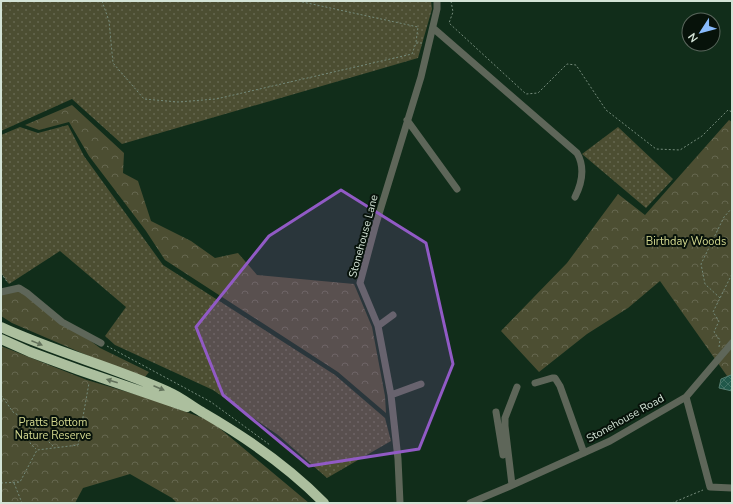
<svg xmlns="http://www.w3.org/2000/svg" width="733" height="504" viewBox="0 0 733 504" font-family="'Nunito Sans',sans-serif">
  <style>
    .green { fill: url(#green-dots) }
    .forest { fill: url(#forest-crowns) }
    .building { fill: url(#building-cross-hatch); stroke: #547d70 }
    .lines { fill: none; stroke-linecap: round; stroke-linejoin: round }
    .path { stroke: #758b7b; stroke-width: 1; stroke-dasharray: 2 2; stroke-linecap: butt }
    .minor { stroke: #5e6659; stroke-width: 7 }
    .highway { stroke: #acbf9e; stroke-width: 10 }
    .oneway { fill: #62715b }
    .marked { fill: #915ac5; fill-opacity: 0.2; stroke: #915ac5; stroke-width: 3; stroke-linejoin: round }
    .labels { text-anchor: middle; stroke-width: 4; stroke-linejoin: round; paint-order: stroke }
    .street-label { font-size: 11px; fill: #d3e3d6; stroke: #07120a }
    .park-label { font-size: 11px; fill: #d4d88f; stroke: #07120a }
  </style>
  <defs>
    <pattern id="green-dots" width="8" height="8" patternUnits="userSpaceOnUse"><rect width="8" height="8" fill="#4c4e32"/><path d="M2 2h.1M6 6h.1" fill="none" stroke="#65674f" stroke-width="1.8" stroke-linecap="round"/></pattern>
    <pattern id="forest-crowns" width="20" height="18" patternUnits="userSpaceOnUse"><rect width="20" height="18" fill="#4c4e32"/><path d="M2 6a3 3 0 1 1 6 0M12 15a3 3 0 1 1 6 0" fill="none" stroke="#65674f"/></pattern>
    <pattern id="building-cross-hatch" width="8" height="8" patternUnits="userSpaceOnUse"><rect width="8" height="8" fill="#20584a"/><path d="M0 0l8 8M0 8l8-8" fill="none" stroke="#407063"/></pattern>
  </defs>
  <rect width="100%" height="100%" fill="#112d1a"/>
  <path class="green" d="M1,1h430l1,8 -14,49 -296,86 -50,-45 -71,32z
    M68,125l16,31 79,109 172,110 50,43 6,23 -64,37 -49,-43 -65,-45 -98,-45 -10,-9 21,-29 -66,-56 -51,33 -8,-11v-138l19,-8 18,6z
    M618,127l55,52 -27,29 -64,-54z"/>
  <path class="forest" d="M72,105l52,48 -1,20 15,8 13,40 40,20 24,17 23,-5 19,22 97,9 18,43 13,69 1,17 -48,-41 -173,-112 -19,-29 -57,-75 -20,-34 -30,8 -14,-5z
    M729,120l3,2v261l-72,-102 -32,27 -41,26 -48,38 -38,-41 66,-68 51,-69 27,21z
    M18,286l82,62 49,24 -4,5 -54,-20 -79,-34 -11,-7v-22z
    M1,346l86,34 64,19 60,22 98,82h-132l-5,-5 -42,-24 -47,14 -8,15h-74z"/>
  <path class="building" d="M731,375l1,3v13l-13,-3 2,-9z"/>
  <g class="lines">
    <path class="path" d="M102,1l7,20 4,42 31,36 34,3 38,-3 196,-45 4,-11h6
      M298,1l120,26 -2,15
      M451,1l2,11 -4,11 77,71 12,-1 29,-29 9,1 30,45 50,39 24,1 22,-14 26,-26 4,2
      M1,273l7,10
      M720,298l-15,-14 -4,-20 23,-47 8,-9
      M107,346l104,56 59,43
      M719,347l1,-7 -6,-8 5,-11 -6,-9 19,-38
      M1,395l12,17 16,10 1,21 6,6
      M29,422l25,25
      M1,483l19,-1 17,-32 41,-5 11,-62
      M14,483l8,20
      M672,503l31,-13"/>
    <path class="minor" d="M433,28l144,125c8,14 5,30 -2,44
      M407,120l50,69
      M1,292l18,-4 8,5 35,29 39,21
      M378,326l15,-11
      M535,383l17,-5h3l5,8 24,67
      M391,395l30,-11
      M686,397l46,-54
      M496,412l7,43
      M512,485l-7,-59v-8l12,-31
      M400,503l-2,-44 -7,-64 -13,-69 -18,-43 15,-56 46,-150 16,-68v-8
      M470,503l38,-16 102,-46 76,-44 24,90 22,1"/>
    <path class="highway" d="M1,327c54,25 113,40 168,65 12,5 22,14 33,20 45,26 86,54 122,91
      M1,339l29,13 49,18 108,37"/>
  </g>
  <defs><path id="oneway-solid" d="M-6-.8H1V-3.2L6.5 0L1 3.2V.8H-6Z"/></defs>
  <g class="oneway">
    <use href="#oneway-solid" transform="translate(37 343) rotate(22)"/>
    <use href="#oneway-solid" transform="translate(112 381) rotate(-163)"/>
    <use href="#oneway-solid" transform="translate(159 388) rotate(23)"/>
  </g>
  <path class="marked" d="M341,190l85,53 27,121 -34,85 -110,17 -86,-71 -27,-68 73,-91z"/>
  <g class="labels">
    <g class="street-label">
      <text transform="translate(363 236) rotate(-75)" y="4">Stonehouse Lane</text>
      <text transform="translate(625 418) rotate(-29)" y="4">Stonehouse Road</text>
    </g>
    <g class="park-label">
      <text x="686" y="245">Birthday Woods</text>
      <text x="53" y="426">Pratts Bottom<tspan x="53" dy="13">Nature Reserve</tspan></text>
    </g>
  </g>
  <rect width="733" height="504" fill="none" stroke="#d3e3d6" stroke-width="4"/>
  <g transform="translate(701 32) rotate(234)"><circle r="19" fill="#07120a" stroke="#59665c"/>
  <path d="M0-3L7 15L0 10L-7 15Z" fill="#88bbfc"/>
  <text y="-6" font-size="11" font-weight="bold" text-anchor="middle" fill="#d3e3d6">N</text>
  </g>
</svg>
